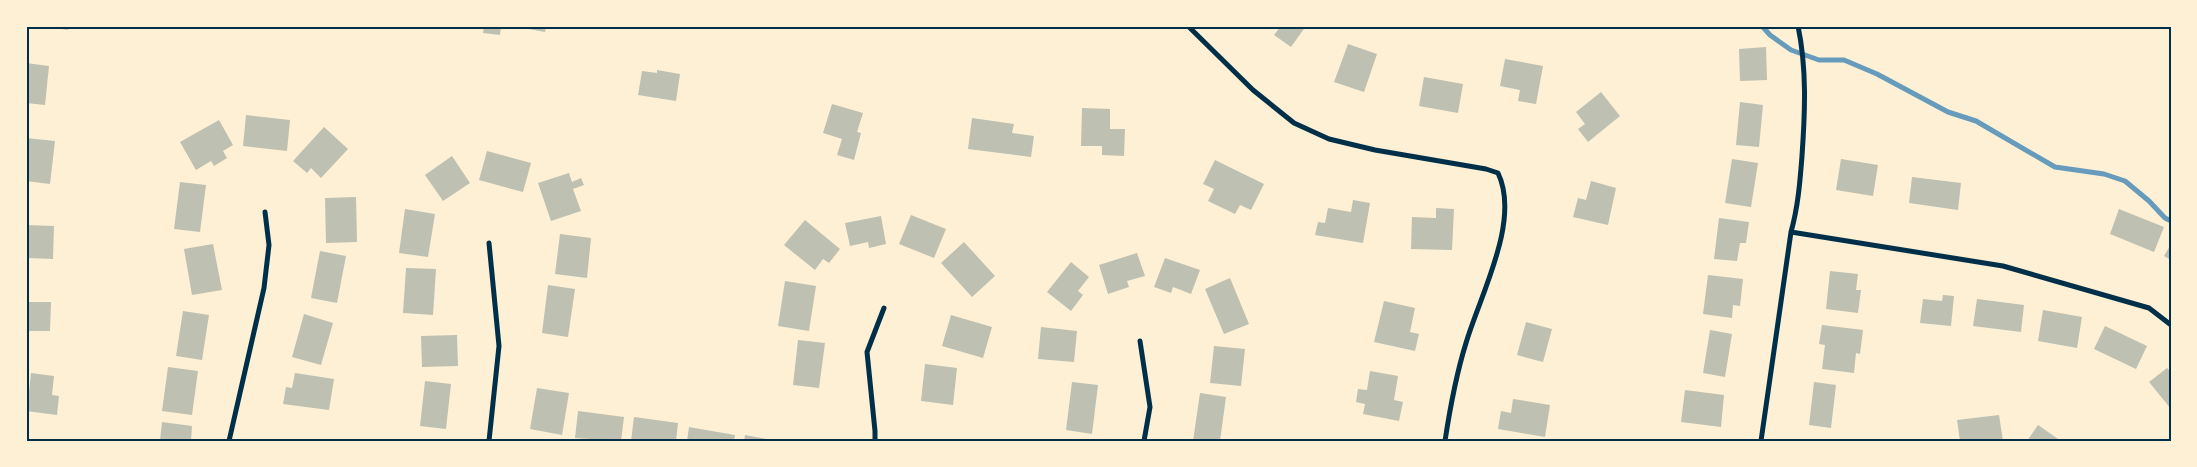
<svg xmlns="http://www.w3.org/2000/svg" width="2197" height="467" viewBox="0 0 2197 467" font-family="'Crimson Pro',serif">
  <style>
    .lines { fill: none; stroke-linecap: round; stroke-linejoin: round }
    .stream { stroke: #669bbc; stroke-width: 5 }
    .building { fill: #bec0b2 }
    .minor { stroke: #003049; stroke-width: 5 }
    .neatline { fill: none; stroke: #003049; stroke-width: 2 }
  </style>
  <rect width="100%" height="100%" fill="#fdf0d5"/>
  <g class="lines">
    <path class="stream" d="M1762,26l8,9 21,15 28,10h25l33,14 71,38 28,9 79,46 49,7 21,7 24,20 16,17 6,3"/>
  </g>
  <path class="building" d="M43,26h26l-1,4z
    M484,26h17l-1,9 -17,-2z
    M512,26h34l-1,6z
    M1281,26h25l-15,21 -17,-12z
    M1348,44l29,10 -13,38 -30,-10z
    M1766,47l1,33 -27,1 -1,-32z
    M1505,59l38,7 -7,38 -18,-3 2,-11 -20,-4z
    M26,63l23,3 -4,39 -19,-2z
    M657,70l23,4 -4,27 -38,-6 4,-24 15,2z
    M1424,77l39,7 -5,29 -39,-7z
    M1601,92l19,24 -32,26 -10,-13 7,-5 -9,-12z
    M1740,102l23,3 -4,42 -23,-2z
    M832,104l31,9 -6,19 4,1 -7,27 -17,-5 5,-16 -19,-6z
    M1082,108l28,1v20h15l-1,27 -22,-1v-9h-21z
    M246,115l44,5 -3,31 -44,-5z
    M972,118l42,6 -2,9 22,3 -3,21 -63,-8z
    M219,120l14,25 -10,6 4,7 -13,8 -3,-5 -15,9 -16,-28z
    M324,127l24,22 -27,29 -10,-10 -4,5 -14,-12z
    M26,138l29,3 -5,43 -24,-3z
    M487,151l44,12 -8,29 -44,-12z
    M452,156l18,27 -27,18 -18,-26z
    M1732,159l26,4 -7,44 -26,-4z
    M1841,159l37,6 -5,31 -37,-6z
    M1215,160l49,24 -13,26 -11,-5 -5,9 -27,-13 6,-12 -11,-5z
    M569,173l3,9 9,-4 3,7 -11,4 8,22 -30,10 -13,-38z
    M1912,177l49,6 -3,27 -49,-7z
    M1591,181l25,7 -8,37 -35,-8 5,-19 8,2z
    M180,182l26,3 -6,47 -26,-3z
    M356,197l1,45 -31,1 -1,-45z
    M1353,200l17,3 -7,40 -48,-8 3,-13 7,1 3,-15 23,4z
    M1436,208l18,1 -2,41 -41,-1 1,-32 24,1z
    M405,209l30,5 -7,43 -29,-4z
    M2119,209l45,18 -10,25 -44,-18z
    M911,215l35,14 -12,29 -35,-14z
    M881,216l5,28 -17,4 -1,-6 -18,4 -5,-23z
    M1719,218l30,4 -3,21h-6l-3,18 -23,-2z
    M805,220l35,29 -11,14 -6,-4 -8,11 -31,-25z
    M26,225l28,1 -1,33 -27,-1z
    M560,234l31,4 -4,40 -32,-4z
    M964,242l31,34 -23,21 -31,-34z
    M213,244l9,46 -30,5 -8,-46z
    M2171,244v16l-7,-4z
    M320,251l26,5 -9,47 -26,-5z
    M1137,253l8,23 -18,5 2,6 -21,7 -9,-29z
    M1165,258l35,12 -9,24 -18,-7 -2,6 -17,-6z
    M1071,262l18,15 -11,14 5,4 -12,16 -24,-19z
    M406,268l30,1 -3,46 -30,-2z
    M1830,271l28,3 -2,16h5l-3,23 -32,-4z
    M1708,275l35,4 -3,27 -7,-1 -1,13 -29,-4z
    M1230,278l19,46 -25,10 -19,-45z
    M785,281l31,5 -7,45 -31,-5z
    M548,285l27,4 -7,48 -26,-4z
    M1943,295l11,1 -3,30 -31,-3 3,-24 19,2z
    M1977,299l47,6 -3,27 -48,-6z
    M1384,301l31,7 -5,24 9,2 -4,17 -41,-9z
    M26,302h25l-1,29h-24z
    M2043,310l39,7 -5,31 -39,-7z
    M183,311l26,4 -7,45 -26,-4z
    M304,314l29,9 -12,42 -29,-8z
    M951,315l41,12 -9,31 -41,-12z
    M1526,322l26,7 -9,33 -26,-7z
    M1822,325l41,5 -3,24 -4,-1 -2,20 -32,-4 3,-24 -6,-1z
    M2105,326l42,20 -11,23 -42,-20z
    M1041,327l36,4 -3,31 -36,-3z
    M1710,330l22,4 -7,43 -22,-4z
    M457,335l1,31 -36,1 -1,-31z
    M798,340l27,3 -6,45 -26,-3z
    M1214,346l31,3 -4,37 -31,-3z
    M925,364l32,4 -4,37 -32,-4z
    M168,367l30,4 -6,44 -30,-4z
    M2167,368l4,4v37l-22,-27z
    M1370,371l28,5 -4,24 9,2 -4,19 -36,-7 2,-10 -9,-2 2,-13 9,1z
    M31,373l23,3 -2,19 7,1 -2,19 -31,-4v-18h3z
    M295,373l39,6 -5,31 -46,-6 3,-17 6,1z
    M425,381l26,3 -5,45 -26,-3z
    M1072,382l26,3 -6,49 -26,-4z
    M1814,382l22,3 -5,43 -22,-3z
    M537,388l32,5 -7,42 -32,-6z
    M1685,390l39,5 -3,32 -40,-5z
    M1200,393l26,4 -6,44h-27z
    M1513,399l37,6 -5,32 -47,-8 3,-18 10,2z
    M578,411l46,6 -3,24 -46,-3z
    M1999,415l4,26h-43l-3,-21z
    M634,417l44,6 -2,18h-45z
    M162,422l30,4 -1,15h-31z
    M2038,425l23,16h-34z
    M689,427l46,8 -1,6h-47z
    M745,435l27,5v1h-28z"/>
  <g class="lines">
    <path class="minor" d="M1188,26l65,64 41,33 35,16 46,11 111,19 12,4c23,48 -18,122 -32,170 -10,32 -16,65 -21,98
      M1791,232l212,34 146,42 22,17
      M1140,341l10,66 -6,34
      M229,441l35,-153 5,-43 -4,-33
      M489,441l10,-95 -10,-103
      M875,441v-10l-8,-79 17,-44
      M1761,441l30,-209c7,-25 9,-50 11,-76 3,-43 5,-87 -4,-130"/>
  </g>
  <rect width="2197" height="467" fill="none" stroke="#fdf0d5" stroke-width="55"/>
  <rect x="28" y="28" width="2142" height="412" class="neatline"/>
</svg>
